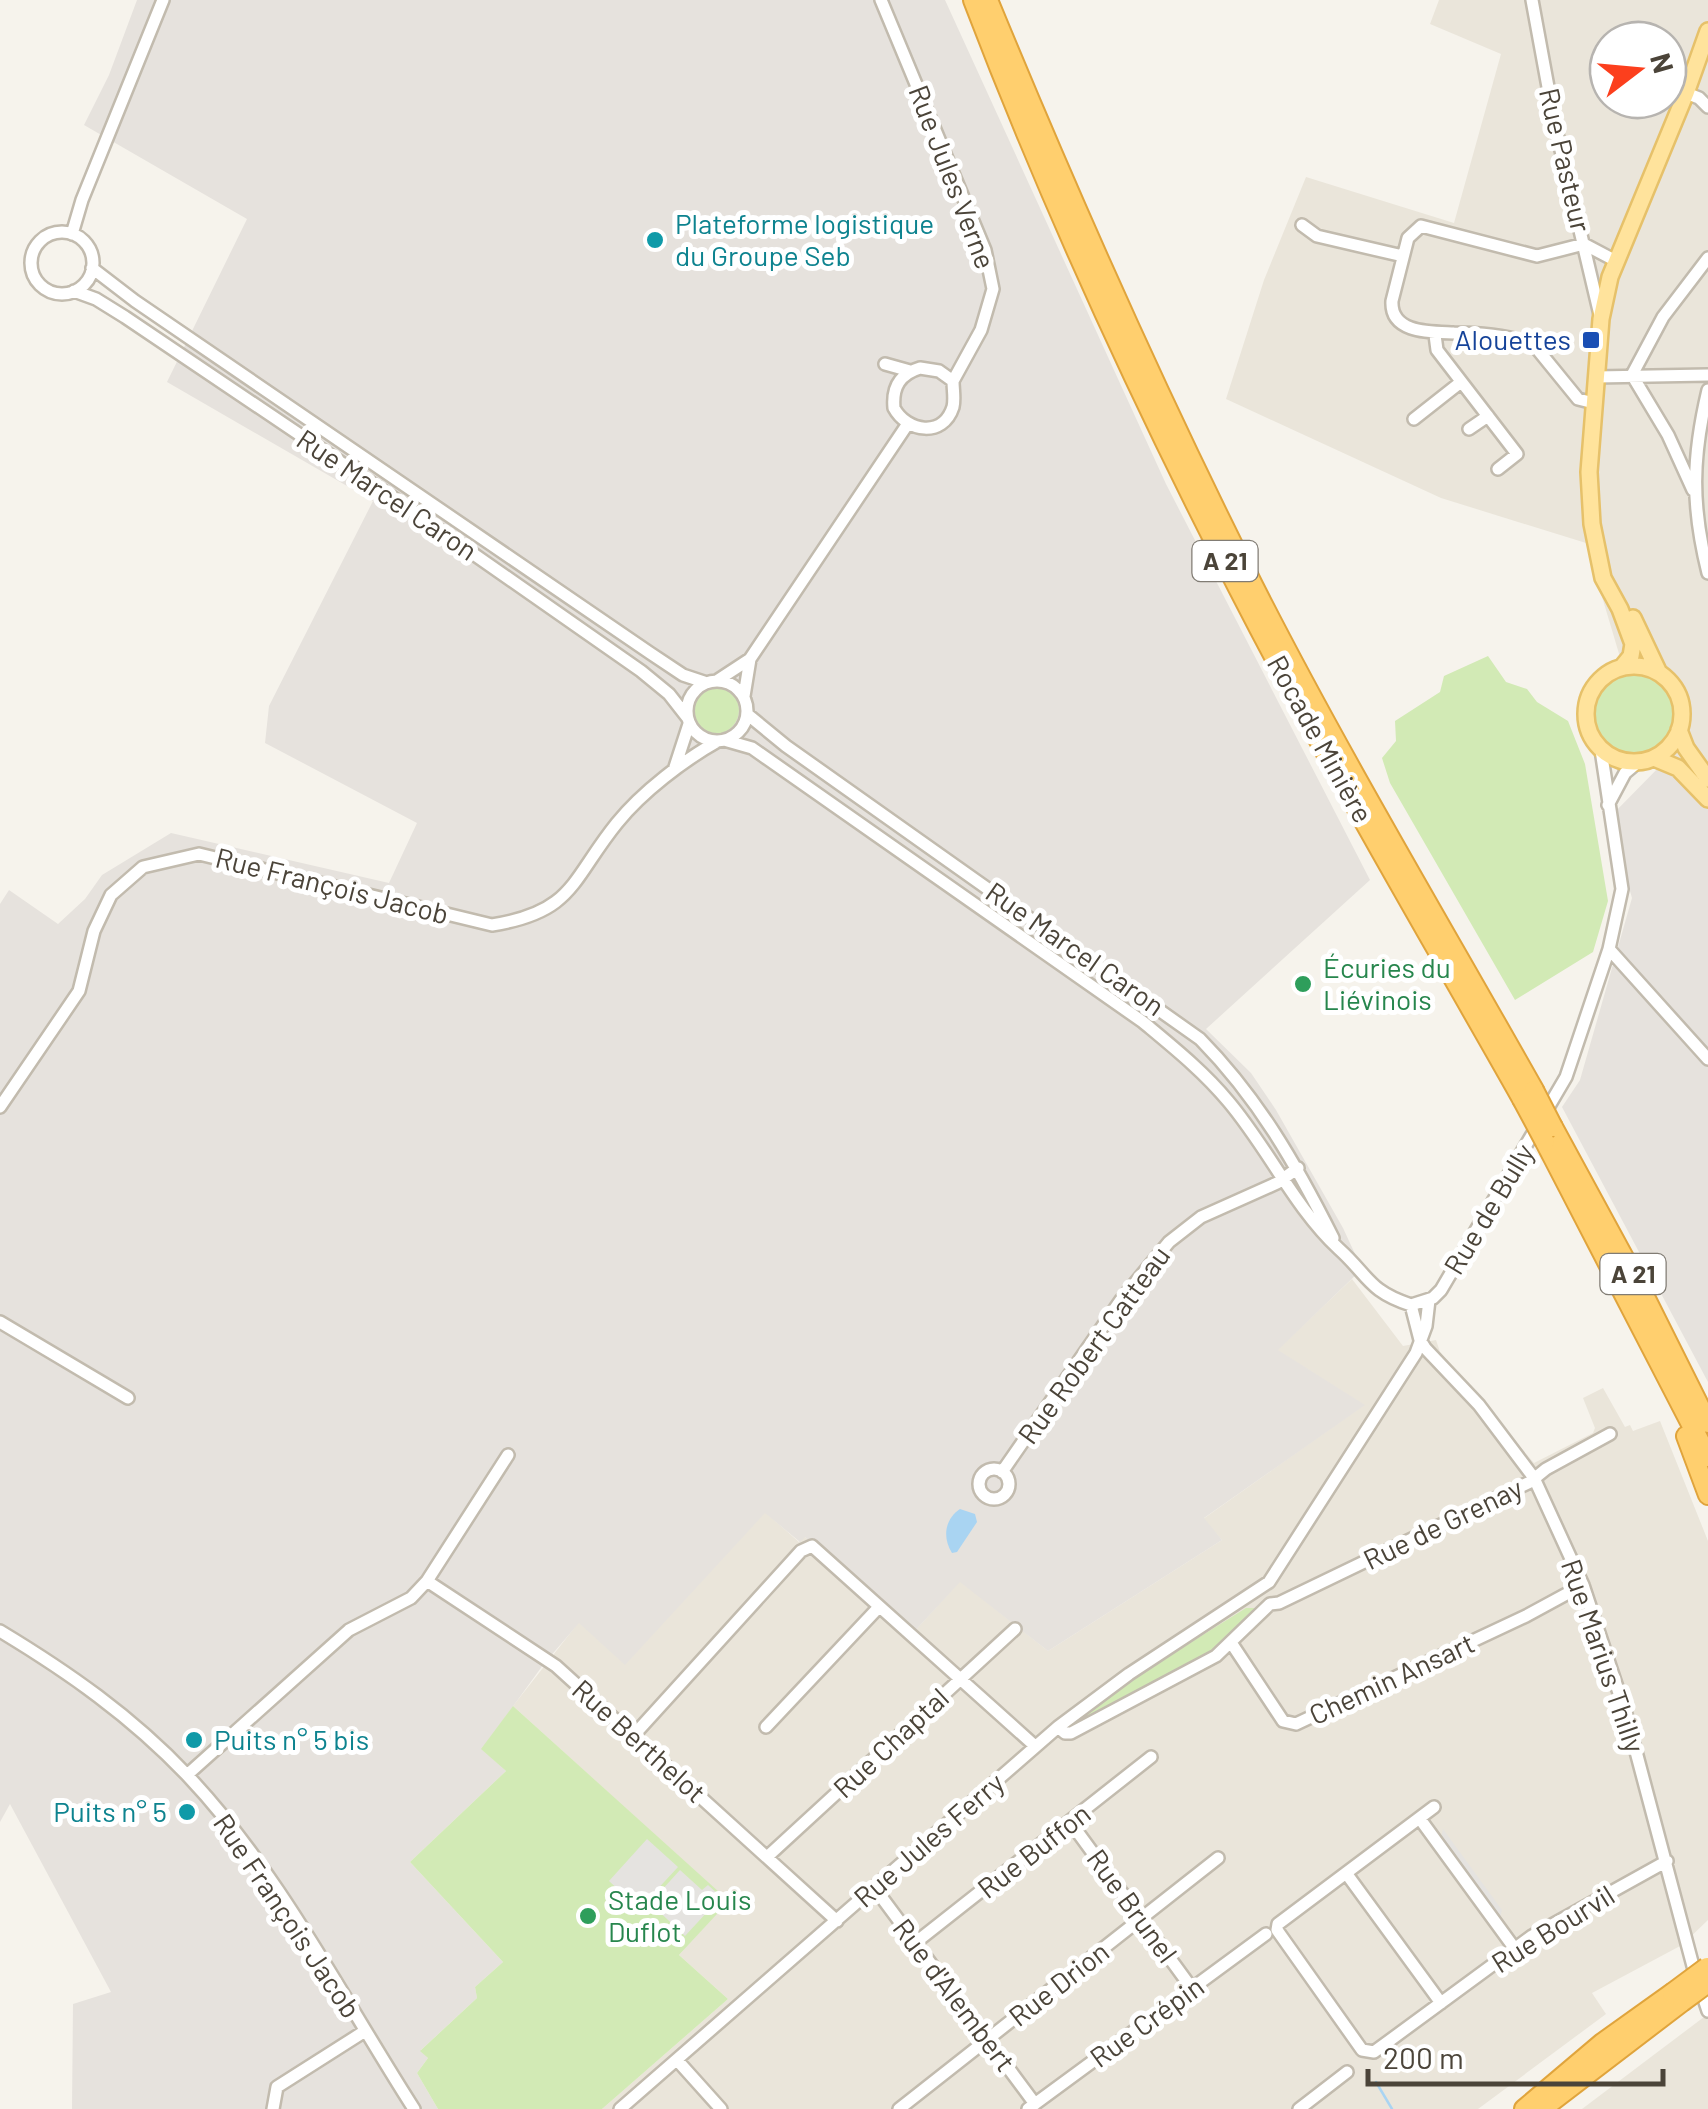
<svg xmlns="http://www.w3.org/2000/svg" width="1708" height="2109" viewBox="0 0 1708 2109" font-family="Barlow,sans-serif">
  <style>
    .residential { fill: #eae5da; fill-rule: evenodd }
    .industrial { fill: #e6e2dd }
    .green { fill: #d2eab5 }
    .parking { fill: #e5e3e0 }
    .water { fill: #a9d4f2 }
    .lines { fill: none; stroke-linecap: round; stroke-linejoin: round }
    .stream { stroke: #a9d4f2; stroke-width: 2.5 }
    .minor-casing { stroke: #c2bbae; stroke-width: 16 }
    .major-casing { stroke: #e6c16a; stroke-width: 20 }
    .highway-casing { stroke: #e0a43c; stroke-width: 22 }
    .minor { stroke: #fff; stroke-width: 11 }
    .major { stroke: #ffe39c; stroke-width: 15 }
    .highway { stroke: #ffcf6e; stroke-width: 18 }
    .highway-bridge-casing { stroke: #e0a43c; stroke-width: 22; stroke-linecap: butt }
    .highway-bridge { stroke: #ffcf6e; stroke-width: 18 }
    .culture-dot { fill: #0f9aa8; stroke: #fff; stroke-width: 4 }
    .transit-dot { fill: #1a4fb4; stroke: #fff; stroke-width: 4 }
    .leisure-dot { fill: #2e9e5b; stroke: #fff; stroke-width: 4 }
    .labels { text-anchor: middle; stroke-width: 10; stroke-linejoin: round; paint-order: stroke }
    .shield { fill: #fff; stroke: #817c74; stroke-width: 2.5 }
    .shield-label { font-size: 25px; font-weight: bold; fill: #4b4439 }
    .street-label { font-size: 28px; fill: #4b4439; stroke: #fff }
    .culture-label { font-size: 28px; fill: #0d838f; stroke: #fff; text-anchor: start }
    .transit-label { font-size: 28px; fill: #164399; stroke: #fff; text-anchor: end }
    .leisure-label { font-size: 28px; fill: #27864d; stroke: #fff; text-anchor: start }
  </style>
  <rect width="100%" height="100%" fill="#f6f3ec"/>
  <path class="residential" d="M1439,0h269v823l-60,-72 -62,-208 -145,-45 -215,-99 38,-119 42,-103 148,46 47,-169 -71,-30zM1608,40h60v60h-60z
    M1352,1279l51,67 33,-6 4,12 94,111 59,-30 2,-5 -12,-30 20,-10 22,39 5,-2 3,6 27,-10 48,120v379l-26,25 -90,48 14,21 -128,95h-876l126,-110 -49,-44 49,-54 -215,-195 66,-84 46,42 140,-152 34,30 5,-6 109,97 47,-52 88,70 174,-111 -19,-21 161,-114 -87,-55z
    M1704,2017h4v92h-126z"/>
  <path class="industrial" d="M137,0h808l221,484 204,396 -164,149 45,44 25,37 67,118 19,41 -84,81 87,55 -161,113 18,22 -174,111 -88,-69 -48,52 -107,-97 -5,5 -35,-29 -140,152 -46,-42 -36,42 -61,84 24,22 -96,91 93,100 -28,25 2,11 -56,52 7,8 -11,15 21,36h-366l1,-105 38,-12 -101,-188 -10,18v-918l9,-14 49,34 27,-25 17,-24 69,-42 218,50 28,-60 -152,-80 4,-37 104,-205 -206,-119 80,-163 -163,-94 25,-50z
    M1665,761l43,49v572l-146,-275 18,-27 52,-182 -23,-80z"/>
  <path class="green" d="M1488,656l18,26 21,7 10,13 31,19 17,43 23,137 -15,51 -78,48 -125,-217 -8,-25 14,-17 -1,-20 45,-29 4,-16z
    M1594 713a40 40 0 1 1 80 0a40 40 0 1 1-80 0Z
    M691 710a24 24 0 1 1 48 0a24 24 0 1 1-48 0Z
    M1246,1608h11l4,4 -46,42 -138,73 -3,-5 63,-46z
    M513,1706l216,195 -50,54 49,44 -126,110h-164l-21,-36 11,-15 -8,-7 57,-53 -2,-11 28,-25 -93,-100 96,-91 -25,-22z"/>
  <path class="parking" d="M1443,1829l59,81 -4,16 -59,-81z
    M647,1839l31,28 -39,42 -30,-28z
    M680,1870l22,20 6,-5 13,12 -36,39 -35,-33z"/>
  <path class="water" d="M960,1509l15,5 2,8 -20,30 -5,1c-10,-16 -7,-34 8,-44z"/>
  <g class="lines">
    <path class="stream" d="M1376,2082l16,27"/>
    <defs>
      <path id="minor" d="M881,0l104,250 8,39 -12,41 -28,51
        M1532,0l23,125 45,190
        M1686,93l13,5 9,9
        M1302,225l15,11 86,20
        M31 263a31 31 0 1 1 62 0a31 31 0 1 1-62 0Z
        M72,234l10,-34 81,-200
        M92,268l43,33 515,352 33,22 21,7
        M74,291l22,8 29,18 267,180 249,174 28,23 18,23
        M1435,335l2,15 80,104 -19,15
        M885,364l25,7
        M920,368l19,3 14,10c0,9 2,18 0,26 -10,31 -46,25 -59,1 -2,-21 6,-34 26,-40z
        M1596,377l112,-2
        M1708,390c-16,67 -17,115 0,183
        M1594,403l-16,-4 -44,-54c-23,-9 -56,-12 -80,-12 -22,-1 -64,1 -62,-32l16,-63 13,-12 116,30 47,-12 32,17
        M1414,419l47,-37
        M1469,429l19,-13
        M1693,490l-25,-55 -36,-60 31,-58 45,-59
        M718,680l32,-21 157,-234
        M687 711a30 30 0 1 1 60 0a30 30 0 1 1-60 0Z
        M744,696l6,-37
        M747,714l39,32 414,293c58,59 96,125 133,199
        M724,740l28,8 391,274c30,25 60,49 85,79 40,47 66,106 111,148 30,27 29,42 72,56
        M675,767l14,-43
        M1608,805l17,-32 13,-11
        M1609,949l99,110
        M0,1107l79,-116 15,-60 17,-36 32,-28 56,-13 293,71c82,-13 79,-45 125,-102 25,-31 67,-63 101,-82
        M1411,1305l9,35 5,8 54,57 55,73 49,107 43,129 67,252 15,45
        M1411,1305l22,-7 8,-8 125,-213 43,-128 13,-60 -21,-139
        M0,1322l128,76
        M979 1484a15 15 0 1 1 30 0a15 15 0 1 1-30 0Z
        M1002,1472l119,-172 48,-58 32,-25 76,-34 21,-15
        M427,1581l129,85 281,255
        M1270,1604l9,-1 251,-121 16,-13 64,-35
        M0,1631c68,41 131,85 187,144 92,97 155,222 227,334
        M1232,1644l51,77 13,3 230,-108 57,-31
        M766,1727l112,-119
        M1058,1727l7,6h6l145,-77 54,-52
        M633,1736l168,-185 11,-5 223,200
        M187,1775l162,-145 62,-32 16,-17 81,-126
        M1434,1807l-156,117 -1,6 85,120 12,2 158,-116 135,-75
        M1420,1819l95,130
        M1071,1823l122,167
        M767,1857l248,-228
        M1346,1873l95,130
        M874,1887l161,217
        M915,1943l236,-186
        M677,2060l44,49
        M273,2109l4,-22 88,-56
        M620,2109l438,-382 71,-53 140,-92 147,-229 10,-27 3,-26
        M899,2109l319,-251
        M1028,2109l238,-175
        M1299,2109l48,-37"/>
      <path id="major" d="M1633,618l26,55
        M1586 714a48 48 0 1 1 96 0a48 48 0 1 1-96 0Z
        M1622,667l9,-11 2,-12 -13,-35 -17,-31 -11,-54 -3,-52 12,-153 9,-42 76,-184 22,-62
        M1679,730l7,18 22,31
        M1654,758l24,10 30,31"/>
      <path id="highway" d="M973,0c88,231 193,454 309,672 76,144 160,285 240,427
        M988,0c82,199 169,395 266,587 87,171 186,336 280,503
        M1553,1127l88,162 67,134
        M1545,1142l163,315
        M1686,1436l22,59
        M1524,2109l78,-66 70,-50
        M1542,2109l140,-107"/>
    </defs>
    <use href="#minor" class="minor-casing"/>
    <use href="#major" class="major-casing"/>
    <use href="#highway" class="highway-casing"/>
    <use href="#minor" class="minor"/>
    <use href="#major" class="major"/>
    <use href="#highway" class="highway"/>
    <defs>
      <path id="highway-bridge" d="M1534,1090l19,37
        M1522,1099l23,43
        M1672,1993l35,-26
        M1682,2002l26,-19"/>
    </defs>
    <use href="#highway-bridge" class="highway-bridge-casing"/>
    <use href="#highway-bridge" class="highway-bridge"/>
  </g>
  <g class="culture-dot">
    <circle cx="655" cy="240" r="10"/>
    <circle cx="194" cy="1740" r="10"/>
    <circle cx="187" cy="1812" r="10"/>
  </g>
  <rect class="transit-dot" x="1581" y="330" width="20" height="20" rx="5"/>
  <g class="leisure-dot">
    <circle cx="1303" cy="984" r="10"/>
    <circle cx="588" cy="1916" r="10"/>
  </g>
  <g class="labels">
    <g class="shield">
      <rect x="1192.5" y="541" width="65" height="40" rx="8"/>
      <rect x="1600.5" y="1254" width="65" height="40" rx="8"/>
    </g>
    <g class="shield-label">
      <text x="1225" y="570">A 21</text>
      <text x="1633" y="1283">A 21</text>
    </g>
    <g class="street-label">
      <text transform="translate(1565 160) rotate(77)" y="10">Rue Pasteur</text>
      <text transform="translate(952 177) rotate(69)" y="10">Rue Jules Verne</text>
      <text transform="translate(387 495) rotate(34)" y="10">Rue Marcel Caron</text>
      <text transform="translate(1320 739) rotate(61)" y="10">Rocade Minière</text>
      <text transform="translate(332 886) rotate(14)" y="10">Rue François Jacob</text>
      <text transform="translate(1075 949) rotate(35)" y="10">Rue Marcel Caron</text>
      <text transform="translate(1489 1209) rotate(-59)" y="10">Rue de Bully</text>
      <text transform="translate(1094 1345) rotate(-54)" y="10">Rue Robert Catteau</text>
      <text transform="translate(1443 1524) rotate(-26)" y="10">Rue de Grenay</text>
      <text transform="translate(1603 1656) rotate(71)" y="10">Rue Marius Thilly</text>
      <text transform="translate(1392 1679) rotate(-25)" y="10">Chemin Ansart</text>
      <text transform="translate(639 1741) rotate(42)" y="10">Rue Berthelot</text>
      <text transform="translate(891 1743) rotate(-43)" y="10">Rue Chaptal</text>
      <text transform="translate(929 1840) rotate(-41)" y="10">Rue Jules Ferry</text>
      <text transform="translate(1034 1851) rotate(-38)" y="10">Rue Buffon</text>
      <text transform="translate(1132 1906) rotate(54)" y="10">Rue Brunel</text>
      <text transform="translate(287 1916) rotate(56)" y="10">Rue François Jacob</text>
      <text transform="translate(1553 1929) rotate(-32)" y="10">Rue Bourvil</text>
      <text transform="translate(1059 1984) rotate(-38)" y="10">Rue Drion</text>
      <text transform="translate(954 1995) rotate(53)" y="10">Rue d'Alembert</text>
      <text transform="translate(1147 2022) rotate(-36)" y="10">Rue Crépin</text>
    </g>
    <g class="culture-label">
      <text x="675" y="234">Plateforme logistique<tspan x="675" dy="32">du Groupe Seb</tspan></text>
      <text x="214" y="1750">Puits n° 5 bis</text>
      <text x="167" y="1822" text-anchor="end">Puits n° 5</text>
    </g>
    <g class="transit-label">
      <text x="1571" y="350">Alouettes</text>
    </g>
    <g class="leisure-label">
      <text x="1323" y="978">Écuries du<tspan x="1323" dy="32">Liévinois</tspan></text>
      <text x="608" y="1910">Stade Louis<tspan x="608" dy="32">Duflot</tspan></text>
    </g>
  </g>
  <g transform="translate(1638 70) rotate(74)"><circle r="48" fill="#ffffff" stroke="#b7b4b0" stroke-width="2.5"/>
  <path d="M0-8L18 38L0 25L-18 38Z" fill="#fc3f1d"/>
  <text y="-15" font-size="28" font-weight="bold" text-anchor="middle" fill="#4b4439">N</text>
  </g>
  <path d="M1368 2069v15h295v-15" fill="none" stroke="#4b4439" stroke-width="5"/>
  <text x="1383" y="2069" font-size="30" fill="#4b4439" stroke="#ffffff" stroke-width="8" paint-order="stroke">200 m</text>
</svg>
